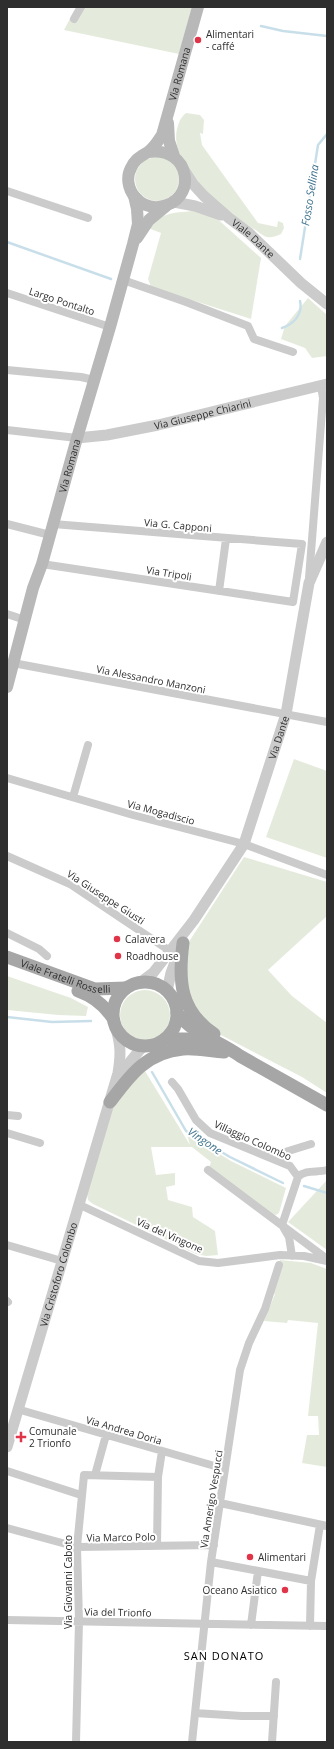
<svg xmlns="http://www.w3.org/2000/svg" width="334" height="1749" viewBox="0 0 334 1749" font-family="'Open Sans',sans-serif">
  <style>
    .green { fill: #e5ebdc }
    .lines { fill: none; stroke-linecap: round; stroke-linejoin: round }
    .stream { stroke: #c8dfea; stroke-width: 2.5 }
    .minor { stroke: #cbcbcb; stroke-width: 8 }
    .tertiary { stroke: #cbcbcb; stroke-width: 11 }
    .secondary { stroke: #b8b8b8; stroke-width: 12 }
    .primary { stroke: #a6a6a6; stroke-width: 13 }
    .poi-dot { fill: #e03549; stroke: #fff; stroke-width: 1.5 }
    .labels { text-anchor: middle; stroke-width: 4; stroke-linejoin: round; paint-order: stroke }
    .poi-label { font-size: 10px; fill: #2e2e2e; stroke: #fff; text-anchor: start }
    .street-label { font-size: 10px; fill: #2e2e2e; stroke: #fff }
    .water-label { font-size: 11px; font-style: italic; fill: #3e728e; stroke: #fff }
    .neighbourhood-label { font-size: 11px; letter-spacing: 1px; fill: #000; stroke: #fff }
  </style>
  <rect width="100%" height="100%" fill="#fff"/>
  <path class="green" d="M76,7h116l-13,47 -115,-24z
    M186,113l14,2 4,5 -1,14 -3,-1 2,12 56,78 19,4 1,-6 5,2 1,5 -3,6c-5,2 -9,4 -14,3 -5,-1 -9,-6 -13,-8 -28,-17 -86,-63 -77,-100 2,-7 3,-11 9,-16z
    M135 179a22 22 0 1 1 44 0a22 22 0 1 1-44 0Z
    M193,211l20,4 48,43 -10,61 -100,-32 -3,-8 13,-46 -13,-5c16,-16 24,-15 45,-17z
    M308,298l19,17v41l-15,2 -7,-10 -24,-9 4,-13z
    M294,759l33,12v87l-61,-21z
    M244,857l83,25v34l-59,54 24,26 35,27v70l-25,-16 -83,-43 -10,-8 -21,-29 -3,-43 5,-14z
    M7,976l64,22 17,9 -2,9 -28,-1 -51,-5z
    M120 1015a25 25 0 1 1 50 0a25 25 0 1 1-50 0Z
    M145,1071l45,74 -3,-11 44,27 55,27 -7,25 -3,2 -4,-1 -64,-44 3,-8 -19,-15h-41l5,28 19,-2v12l-9,2 2,13 24,7 1,10 22,14 3,24 -12,1 -10,-2 -103,-50 -5,-4 -1,-6 27,-90 15,-22z
    M327,1180v70l-39,-28z
    M280,1260l31,3 16,6v198l-25,-4 5,-28h12l-1,-19h-10l10,-93 -30,-3 -1,3 -23,-2 11,-27h-5z"/>
  <g class="lines">
    <path class="stream" d="M261,26l22,5 44,5
      M7,242l104,37
      M300,259l18,-114 9,-11
      M282,328c12,-4 21,-14 18,-27
      M7,1017l45,5 39,-1
      M152,1072l34,59 44,26 53,26
      M304,1186l23,7"/>
    <path class="minor" d="M74,19l7,-12
      M7,191l81,27
      M123,280l63,22 62,24 6,13 39,13
      M7,293l103,34
      M7,370l74,7 13,3
      M7,430l70,8
      M7,524l43,11
      M42,564l251,38 9,-58 -249,-20
      M309,578l14,-180 -2,-12
      M219,591l7,-52
      M7,614l18,6
      M13,663l314,59
      M7,778l126,37 111,29 83,31
      M73,797l15,-52
      M7,856l63,28 100,67
      M7,933l32,16 8,7
      M172,1082l6,7 18,31 14,13 80,33 8,11
      M7,1115l11,1
      M7,1133l33,10
      M269,1157l42,-13
      M208,1170l119,89
      M80,1205l119,56 19,2 62,-8 24,1 23,5
      M7,1245l55,16
      M292,1256l-3,-19 -7,-12 16,-48c8,-8 19,-4 29,-7
      M7,1301l1,1
      M17,1409l208,60
      M7,1471l74,24
      M95,1475l11,-40
      M220,1503l107,23
      M7,1528l70,19 137,-2
      M157,1546l1,-69 4,-26
      M211,1562l100,19
      M7,1620l320,6
      M251,1625l7,-54
      M310,1626l1,-45 9,-56
      M195,1713l47,3h32
      M76,1742l3,-121 -2,-74 7,-72 74,2
      M192,1742l19,-180 29,-192 9,-27 16,-34 14,-44
      M272,1742l4,-60"/>
    <g class="tertiary">
      <path id="s1" d="M184,170l9,14 11,12 25,22 20,15 52,50 26,21"/>
      <path d="M174,202l21,4 26,9"/>
      <path id="s2" d="M77,438l30,-3 51,-10 169,-41"/>
      <path id="s3" d="M141,982l12,-9 41,-53 50,-76 42,-130 23,-131 18,-41"/>
      <path d="M167,991l4,-18 9,-24"/>
      <path d="M120,1082l10,-20 13,-16"/>
      <path id="s4" d="M7,1447l111,-374c3,-18 3,-29 -3,-47"/>
    </g>
    <g class="secondary">
      <path d="M168,123l1,18 5,15"/>
      <path id="s5" d="M148,152c43,-7 51,50 11,55 -9,1 -18,-3 -24,-10 -7,-8 -9,-20 -4,-29 4,-9 9,-11 17,-16 6,-4 10,-11 14,-17l36,-128"/>
      <path d="M137,238l12,-18 17,-14"/>
      <path id="s6" d="M7,687l26,-99 9,-24 35,-126 33,-111 23,-83 5,-20 -1,-15 -3,-13"/>
    </g>
    <g class="primary">
      <path d="M183,943c-5,38 -3,68 31,91"/>
      <path id="s7" d="M7,957l88,32 31,-1"/>
      <circle cx="145" cy="1014" r="32"/>
      <path d="M78,991c14,5 26,14 34,26"/>
      <path d="M177,1013c16,21 42,28 63,43l87,49"/>
      <path d="M165,1039h26l19,7"/>
      <path d="M110,1102c20,-27 37,-50 73,-53 14,-1 27,2 41,3"/>
    </g>
  </g>
  <g class="poi-dot">
    <circle cx="198" cy="40" r="4"/>
    <circle cx="117" cy="939" r="4"/>
    <circle cx="118" cy="956" r="4"/>
    <path d="M19 1431h4v4h4v4h-4v4h-4v-4h-4v-4h4z"/>
    <circle cx="250" cy="1557" r="4"/>
    <circle cx="285" cy="1590" r="4"/>
  </g>
  <g class="labels">
    <g class="poi-label">
      <text x="206" y="38">Alimentari<tspan x="206" dy="12">- caffé</tspan></text>
      <text x="125" y="943">Calavera</text>
      <text x="126" y="960">Roadhouse</text>
      <text x="29" y="1435">Comunale<tspan x="29" dy="12">2 Trionfo</tspan></text>
      <text x="258" y="1561">Alimentari</text>
      <text x="277" y="1594" text-anchor="end">Oceano Asiatico</text>
    </g>
    <g class="street-label">
      <text dy="4" stroke="none"><textPath href="#s5" startOffset="262">Via Romana</textPath></text>
      <text dy="4" stroke="none"><textPath href="#s1" startOffset="98">Viale Dante</textPath></text>
      <text transform="translate(62 301) rotate(18)" y="4">Largo Pontalto</text>
      <text dy="4" stroke="none"><textPath href="#s2" startOffset="128">Via Giuseppe Chiarini</textPath></text>
      <text dy="4" stroke="none"><textPath href="#s6" startOffset="230">Via Romana</textPath></text>
      <text transform="translate(178 525) rotate(5)" y="4">Via G. Capponi</text>
      <text transform="translate(169 573) rotate(9)" y="4">Via Tripoli</text>
      <text transform="translate(151 679) rotate(11)" y="4">Via Alessandro Manzoni</text>
      <text dy="4" stroke="none"><textPath href="#s3" startOffset="285">Via Dante</textPath></text>
      <text transform="translate(161 812) rotate(15)" y="4">Via Mogadiscio</text>
      <text transform="translate(106 897) rotate(33)" y="4">Via Giuseppe Giusti</text>
      <text dy="4" stroke="none"><textPath href="#s7" startOffset="62">Viale Fratelli Rosselli</textPath></text>
      <text transform="translate(253 1140) rotate(24)" y="4">Villaggio Colombo</text>
      <text transform="translate(170 1235) rotate(24)" y="4">Via del Vingone</text>
      <text dy="4" stroke="none"><textPath href="#s4" startOffset="180">Via Cristoforo Colombo</textPath></text>
      <text transform="translate(124 1430) rotate(16)" y="4">Via Andrea Doria</text>
      <text transform="translate(211 1499) rotate(-81)" y="4">Via Amerigo Vespucci</text>
      <text transform="translate(121 1537) rotate(-1)" y="4">Via Marco Polo</text>
      <text transform="translate(68 1582) rotate(-90)" y="4">Via Giovanni Caboto</text>
      <text transform="translate(118 1612) rotate(1)" y="4">Via del Trionfo</text>
    </g>
    <g class="water-label">
      <text transform="translate(310 195) rotate(-81)" y="4">Fosso Sellina</text>
      <text transform="translate(205 1141) rotate(34)" y="4">Vingone</text>
    </g>
    <g class="neighbourhood-label">
      <text x="224" y="1660">SAN DONATO</text>
    </g>
  </g>
  <rect width="334" height="1749" fill="none" stroke="#2e2e2e" stroke-width="16"/>
</svg>
